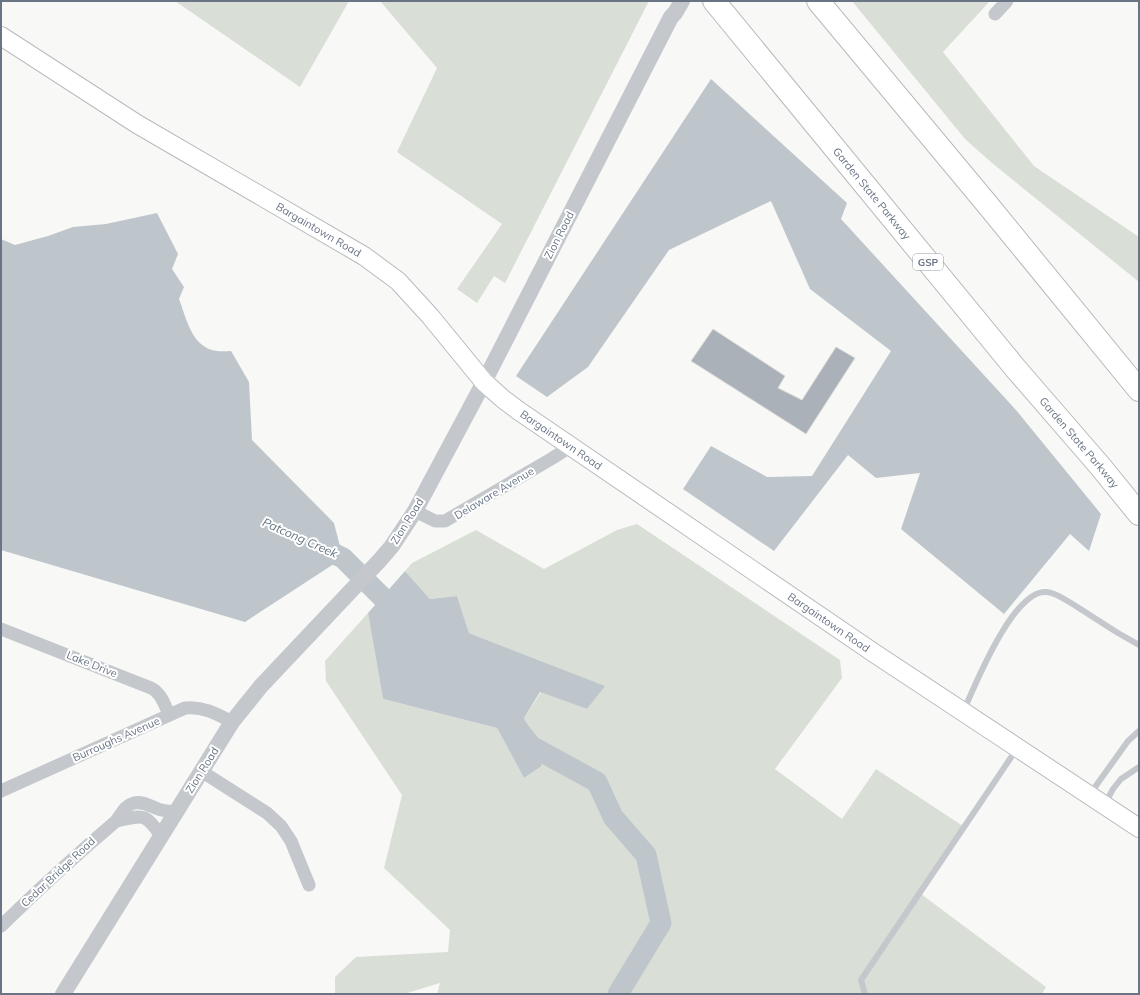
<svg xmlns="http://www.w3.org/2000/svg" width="1140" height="995" viewBox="0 0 1140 995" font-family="Mulish,sans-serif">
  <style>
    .green { fill: #d9dfd7 }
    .water { fill: #bec6cc }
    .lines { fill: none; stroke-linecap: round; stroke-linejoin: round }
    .river { stroke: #bec6cc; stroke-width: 21 }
    .building { fill: #abb1b8; stroke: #dadad8 }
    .secondary-casing { stroke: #b7babf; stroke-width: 20 }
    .motorway-casing { stroke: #b7babd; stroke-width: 24 }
    .service { stroke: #c4c7cb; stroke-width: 6 }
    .minor { stroke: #c4c7cb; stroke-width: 13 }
    .tertiary { stroke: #c4c7cb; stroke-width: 16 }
    .secondary { stroke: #fff; stroke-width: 18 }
    .motorway { stroke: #fff; stroke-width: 22 }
    .labels { text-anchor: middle; stroke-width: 4; stroke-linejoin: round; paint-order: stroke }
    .shield { fill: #fff; stroke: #969eaa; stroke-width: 1 }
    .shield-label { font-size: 10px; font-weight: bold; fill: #697585 }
    .street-label { font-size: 11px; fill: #697585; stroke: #fff }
    .water-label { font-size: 12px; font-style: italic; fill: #657580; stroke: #fff }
  </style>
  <rect width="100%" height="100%" fill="#f8f8f6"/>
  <path class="green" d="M175,1h174l-49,86z
    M380,1h269l-144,282 -11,-7 -17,27 -20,-14 45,-65 -105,-72 40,-84z
    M852,1h138l-47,51 91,114 105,71v45l-147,-119 -27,-24z
    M637,524l203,136 2,18 -67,91 67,50 34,-50 90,59 -45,66 125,93 -4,7h-605l3,-11 -36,11h-69v-17l21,-20 92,-5 2,-22 -66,-62 18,-73 -76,-114 -1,-20 43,-48 15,86 114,29 27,50 18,-12 -18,-48 17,-26 46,17 17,-23 -135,-53 -12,-37 -27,3 -25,-28 7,-8 64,-33 68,39 73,-39z"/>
  <path class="water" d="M711,79l136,124 -6,16 175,191 85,104 -12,37 -19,-17 -66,80 -103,-85 19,-56 -44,5 -28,-23 -74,96 -91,-62 28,-43 56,31 45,-1 79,-125 -81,-62 -39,-88 -102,49 -81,117 -41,30 -31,-21z
    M157,213l21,41 -6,15 12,18 -5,12c7,18 12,45 33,51 6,2 13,1 19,1l18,31 3,58 82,83 9,35 -98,64 -244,-72v-311l14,6 33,-9 25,-9 33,-3z
    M405,571l25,28 27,-3 12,37 136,53 -18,23 -47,-17 -16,26 18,48 -18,12 -27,-50 -114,-29 -15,-86z"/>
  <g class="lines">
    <path class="river" d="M318,546l25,12 45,45 4,19
      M517,728l14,18 66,36 16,35 33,38 15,68 -43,71"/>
  </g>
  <path class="building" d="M713,329l72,47 -7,12 24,12 34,-53 19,11 -49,76 -115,-73z"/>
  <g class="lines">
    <defs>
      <g id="secondary">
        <path id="s1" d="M1,36l136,88 227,132 34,25 32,35 54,66 19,17 16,12 355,242 265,175"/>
      </g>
      <g id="motorway">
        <path id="s2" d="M714,1l302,368 84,97 39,48"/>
        <path d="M818,1l169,203 152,186"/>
      </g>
    </defs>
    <use href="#secondary" class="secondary-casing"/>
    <use href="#motorway" class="motorway-casing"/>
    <path class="service" d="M964,710c11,-25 50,-122 83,-118 9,1 17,7 24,11 16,10 31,20 47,30 7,4 14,8 21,12
      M1090,794l38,-53 11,-10
      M1105,804l8,-15 8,-10 18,-12
      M865,994l-4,-14 155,-230"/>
    <path class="minor" d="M995,14l12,-13
      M415,511l20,10h10l106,-62 19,-12
      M1,629l150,59c10,5 14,17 18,27
      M201,771l66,42 14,13 10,15 18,44
      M1,791l184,-83c18,-2 32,6 47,14
      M116,821c27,-5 28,-10 45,15
      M1,926c37,-36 75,-71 114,-104 7,-7 8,-16 19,-19 9,-2 16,3 24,6 5,2 12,2 18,3"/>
    <path class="tertiary" d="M63,994l169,-272 29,-36 119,-126 12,-14 23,-35 69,-129 187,-365 4,-4 7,-12"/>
    <use href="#secondary" class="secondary"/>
    <use href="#motorway" class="motorway"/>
  </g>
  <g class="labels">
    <rect class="shield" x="913" y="254" width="30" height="16" rx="3"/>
    <g class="shield-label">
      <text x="928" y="266">GSP</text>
    </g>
    <g class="street-label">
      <text dy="4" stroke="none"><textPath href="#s2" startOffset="249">Garden State Parkway</textPath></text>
      <text dy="4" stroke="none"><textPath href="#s1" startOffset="372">Bargaintown Road</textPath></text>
      <text transform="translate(559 235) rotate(-63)" y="4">Zion Road</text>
      <text dy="4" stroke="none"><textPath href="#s1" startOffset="696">Bargaintown Road</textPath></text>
      <text dy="4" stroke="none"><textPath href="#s2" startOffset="573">Garden State Parkway</textPath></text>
      <text transform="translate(494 493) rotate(-31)" y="4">Delaware Avenue</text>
      <text transform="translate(407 521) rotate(-58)" y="4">Zion Road</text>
      <text dy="4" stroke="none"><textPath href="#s1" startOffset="1020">Bargaintown Road</textPath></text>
      <text transform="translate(92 664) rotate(22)" y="4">Lake Drive</text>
      <text transform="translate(116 739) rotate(-24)" y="4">Burroughs Avenue</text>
      <text transform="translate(202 770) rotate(-58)" y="4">Zion Road</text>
      <text transform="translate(58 872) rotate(-43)" y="4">Cedar Bridge Road</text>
    </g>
    <g class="water-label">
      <text transform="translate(300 538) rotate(24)" y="4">Patcong Creek</text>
    </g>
  </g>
  <rect width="1140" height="995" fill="none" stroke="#697585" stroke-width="4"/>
</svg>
